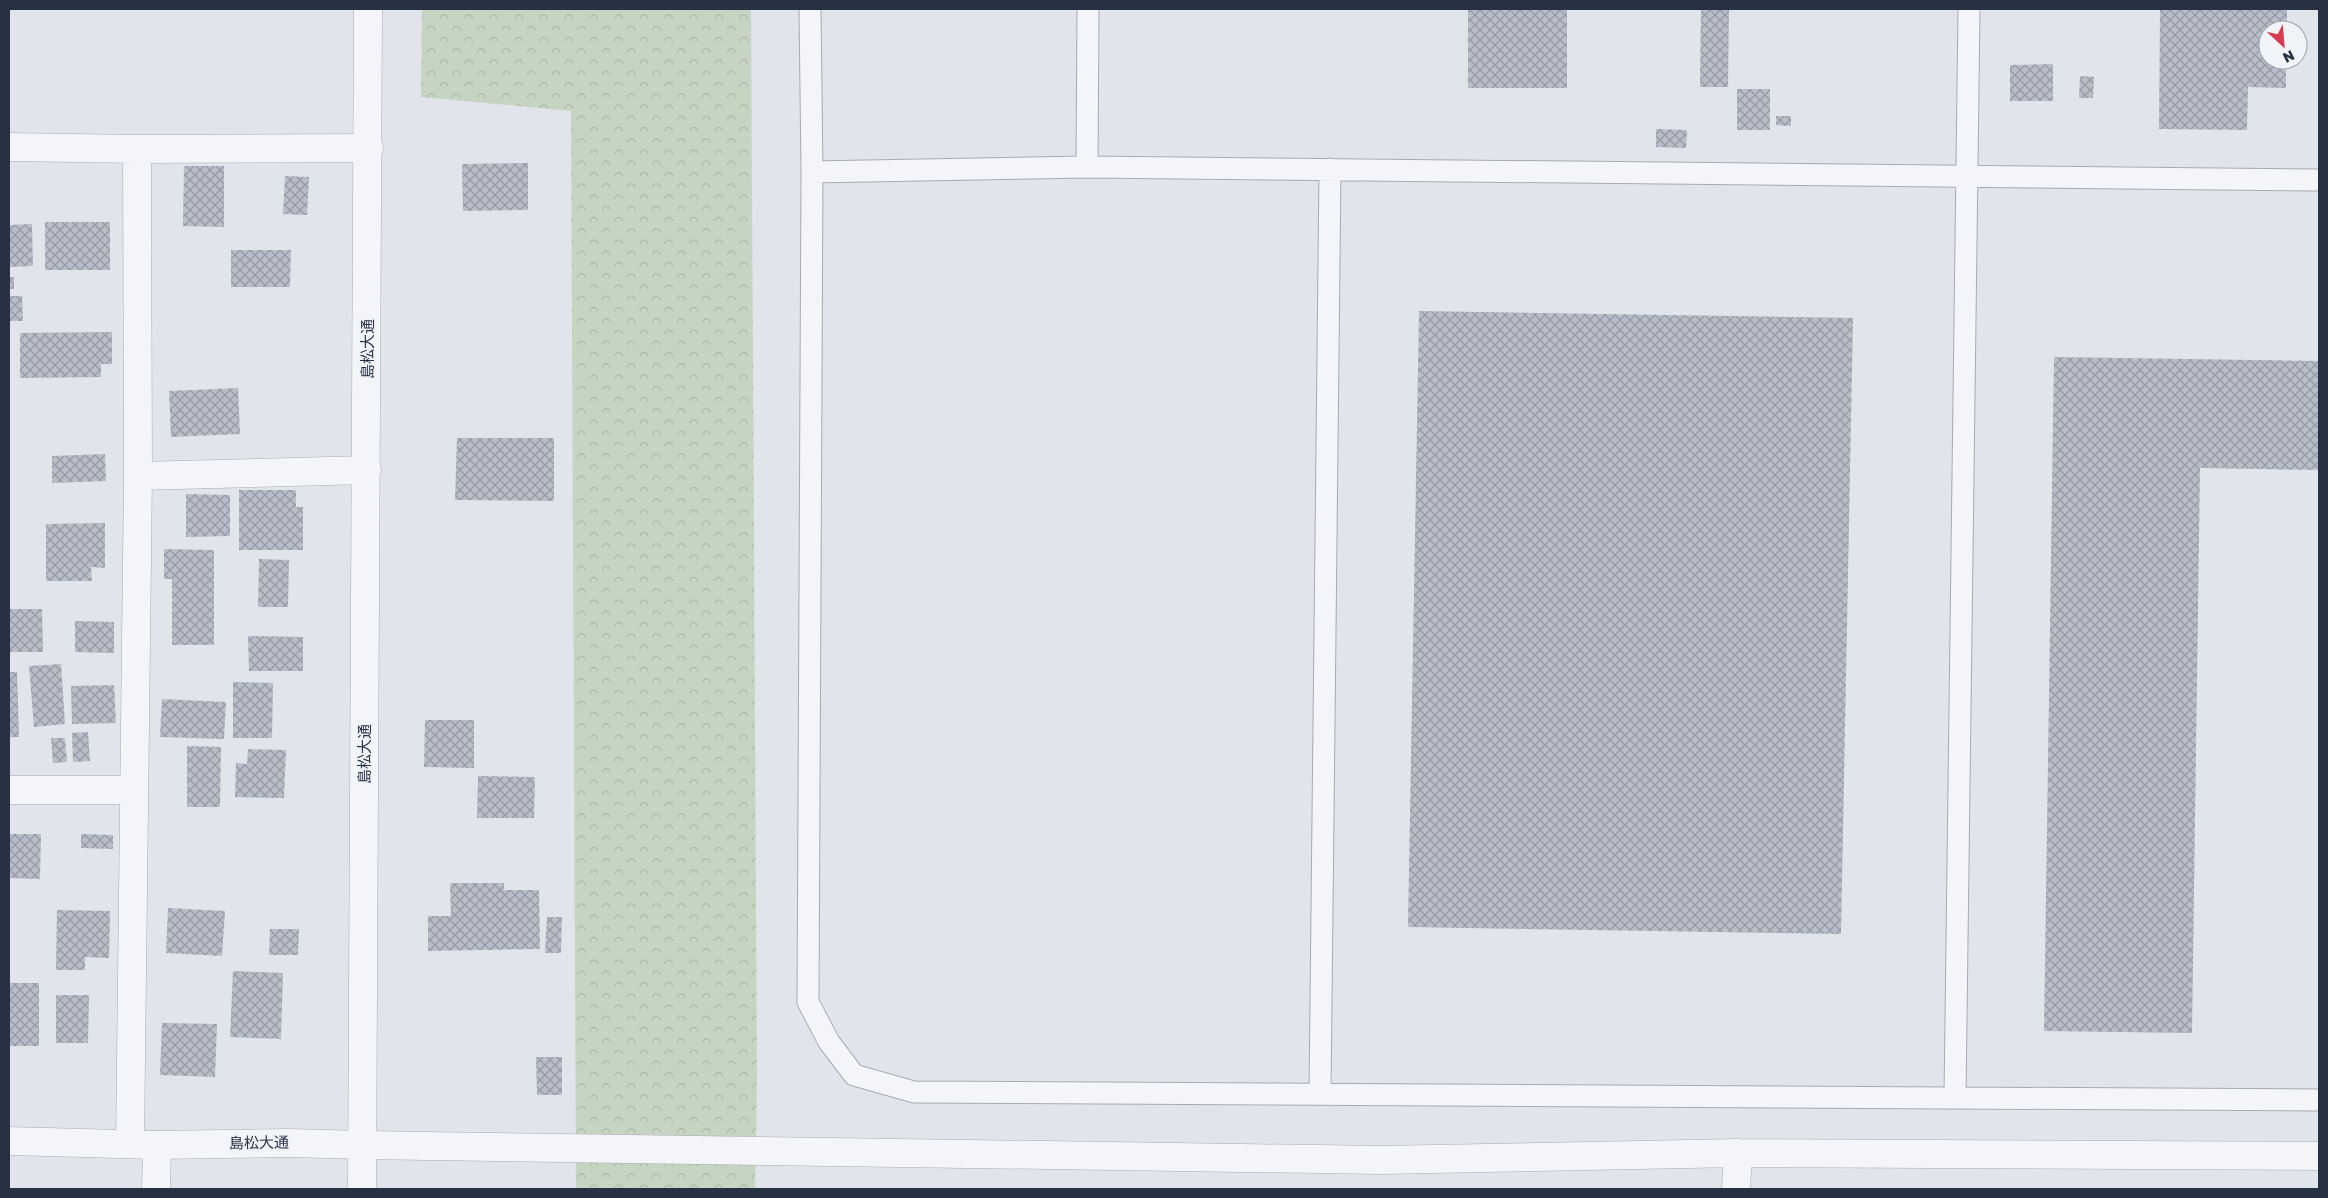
<svg xmlns="http://www.w3.org/2000/svg" width="2328" height="1198" viewBox="0 0 2328 1198" font-family="'Golos Text','Noto Sans JP',sans-serif">
  <style>
    .forest { fill: url(#forest-crowns) }
    .building { fill: url(#building-cross-hatch) }
    .lines { fill: none; stroke-linecap: round; stroke-linejoin: round }
    .service-casing { stroke: #a5abb6; stroke-width: 23 }
    .minor-casing { stroke: #a5abb6; stroke-width: 29 }
    .tertiary-casing { stroke: #a5abb6; stroke-width: 29 }
    .service { stroke: #f4f5f8; stroke-width: 21 }
    .minor { stroke: #f4f5f8; stroke-width: 28 }
    .tertiary { stroke: #f4f5f8; stroke-width: 28 }
    .labels { text-anchor: middle; stroke-width: 4.5; stroke-linejoin: round; paint-order: stroke }
    .street-label { font-size: 15px; fill: #273144; stroke: #f0f3f8 }
  </style>
  <defs>
    <pattern id="forest-crowns" width="20" height="18" patternUnits="userSpaceOnUse" patternTransform="scale(1.25)"><rect width="20" height="18" fill="#c6d5c1"/><path d="M2 6a3 3 0 1 1 6 0M12 15a3 3 0 1 1 6 0" fill="none" stroke="#aab7a7"/></pattern>
    <pattern id="building-cross-hatch" width="8" height="8" patternUnits="userSpaceOnUse" patternTransform="scale(1.25)"><rect width="8" height="8" fill="#b7bdc9"/><path d="M0 0l8 8M0 8l8-8" fill="none" stroke="#959aa5"/></pattern>
  </defs>
  <rect width="100%" height="100%" fill="#e1e4eb"/>
  <path class="forest" d="M422,9h329l6,1075 -2,105h-179l-5,-1078 -150,-14z"/>
  <path class="building" d="M1468,9h99v79h-99z
    M1701,9h28l-1,78h-28z
    M2160,9h127v21h-19v30h18v28l-38,-1 -1,43 -88,-1z
    M2053,64v37h-43v-36z
    M2080,76l14,1 -1,21h-14z
    M1737,89h33v41h-33z
    M1776,116h15v10l-15,-1z
    M1656,129l31,1 -1,18 -30,-1z
    M528,163v47l-65,1 -1,-47z
    M184,166h40v61l-41,-1z
    M285,176l24,1 -2,38 -24,-1z
    M45,222h65v48h-65z
    M32,224l1,42 -24,1v-42z
    M231,250h60l-1,37h-59z
    M9,277h5v12h-5z
    M9,296h13l1,25h-14z
    M1419,311l434,7 -12,616 -433,-7z
    M112,332v32h-11v13l-81,1v-45z
    M2054,357l265,4v109l-119,-2 -8,565 -148,-2z
    M238,388l2,46 -69,3 -2,-46z
    M457,438h97v63l-99,-1z
    M105,454l1,27 -54,2v-27z
    M239,490h57v17h7v43h-64z
    M186,494l44,1v41l-44,1z
    M105,523v45l-14,-1 1,14h-46v-57z
    M164,549l50,1v95h-42v-66h-8z
    M259,559l30,1 -1,47h-30z
    M9,609h33l1,43h-34z
    M75,621l39,1v31l-39,-1z
    M248,636l55,1v34h-54z
    M61,664l4,60 -31,3 -5,-61z
    M9,672h8l2,65h-10z
    M233,682l40,1 -1,55h-39z
    M114,685l2,38 -44,1 -1,-38z
    M162,699l64,3 -2,37 -64,-2z
    M425,720h49v48l-50,-1z
    M88,732l2,29 -17,1 -1,-29z
    M51,738h14l2,24 -14,1z
    M187,746l34,1 -1,60h-33z
    M248,749l38,1 -2,48 -49,-1 1,-34 11,1z
    M478,776l57,1 -1,41h-57z
    M9,834h32l-1,45 -31,-1z
    M81,834l32,1v14l-32,-1z
    M450,883h54v7h35l1,59 -112,2v-35h23z
    M168,908l57,3 -3,45 -56,-3z
    M57,910l53,1 -1,47 -24,-1v13h-29z
    M547,917h15l-1,36h-16z
    M270,929h29l-1,26h-29z
    M233,971l50,2 -2,66 -51,-2z
    M9,983h30v63h-30z
    M56,995h33l-1,48h-32z
    M162,1023l55,1 -2,53 -55,-2z
    M536,1057h26v38h-25z"/>
  <g class="lines">
    <defs>
      <path id="service" d="M810,9l2,163 -4,830 21,40 25,33 60,17 1405,8
        M1087,167l1,-158
        M812,172l275,-5 1232,13
        M1320,1094l10,-925
        M1955,1098l14,-1089"/>
      <path id="minor" d="M9,147l128,2 232,-1
        M138,476l229,-6
        M9,790h125
        M130,1144l8,-668 -1,-327
        M363,1145l1018,15 357,-7 581,3
        M156,1189l1,-44
        M1736,1189l2,-36"/>
      <path id="tertiary" d="M9,1141l148,4 133,-2 73,2
        M362,1189l6,-1180"/>
    </defs>
    <use href="#service" class="service-casing"/>
    <use href="#minor" class="minor-casing"/>
    <use href="#tertiary" class="tertiary-casing"/>
    <use href="#service" class="service"/>
    <use href="#minor" class="minor"/>
    <use href="#tertiary" class="tertiary"/>
  </g>
  <g class="labels">
    <g class="street-label">
      <text transform="translate(368 349) rotate(-90)" y="5">島松大通</text>
      <text transform="translate(365 754) rotate(-90)" y="5">島松大通</text>
      <text transform="translate(259 1143) rotate(-1)" y="5">島松大通</text>
    </g>
  </g>
  <rect width="2328" height="1198" fill="none" stroke="#273144" stroke-width="20"/>
  <g transform="translate(2283 45) rotate(154)"><circle r="24" fill="#f0f3f8" stroke="#a0a5b0"/>
  <path d="M0-4L9 19L0 12L-9 19Z" fill="#d93c4f"/>
  <text y="-8" font-size="14" font-weight="bold" text-anchor="middle" fill="#273144">N</text>
  </g>
</svg>
